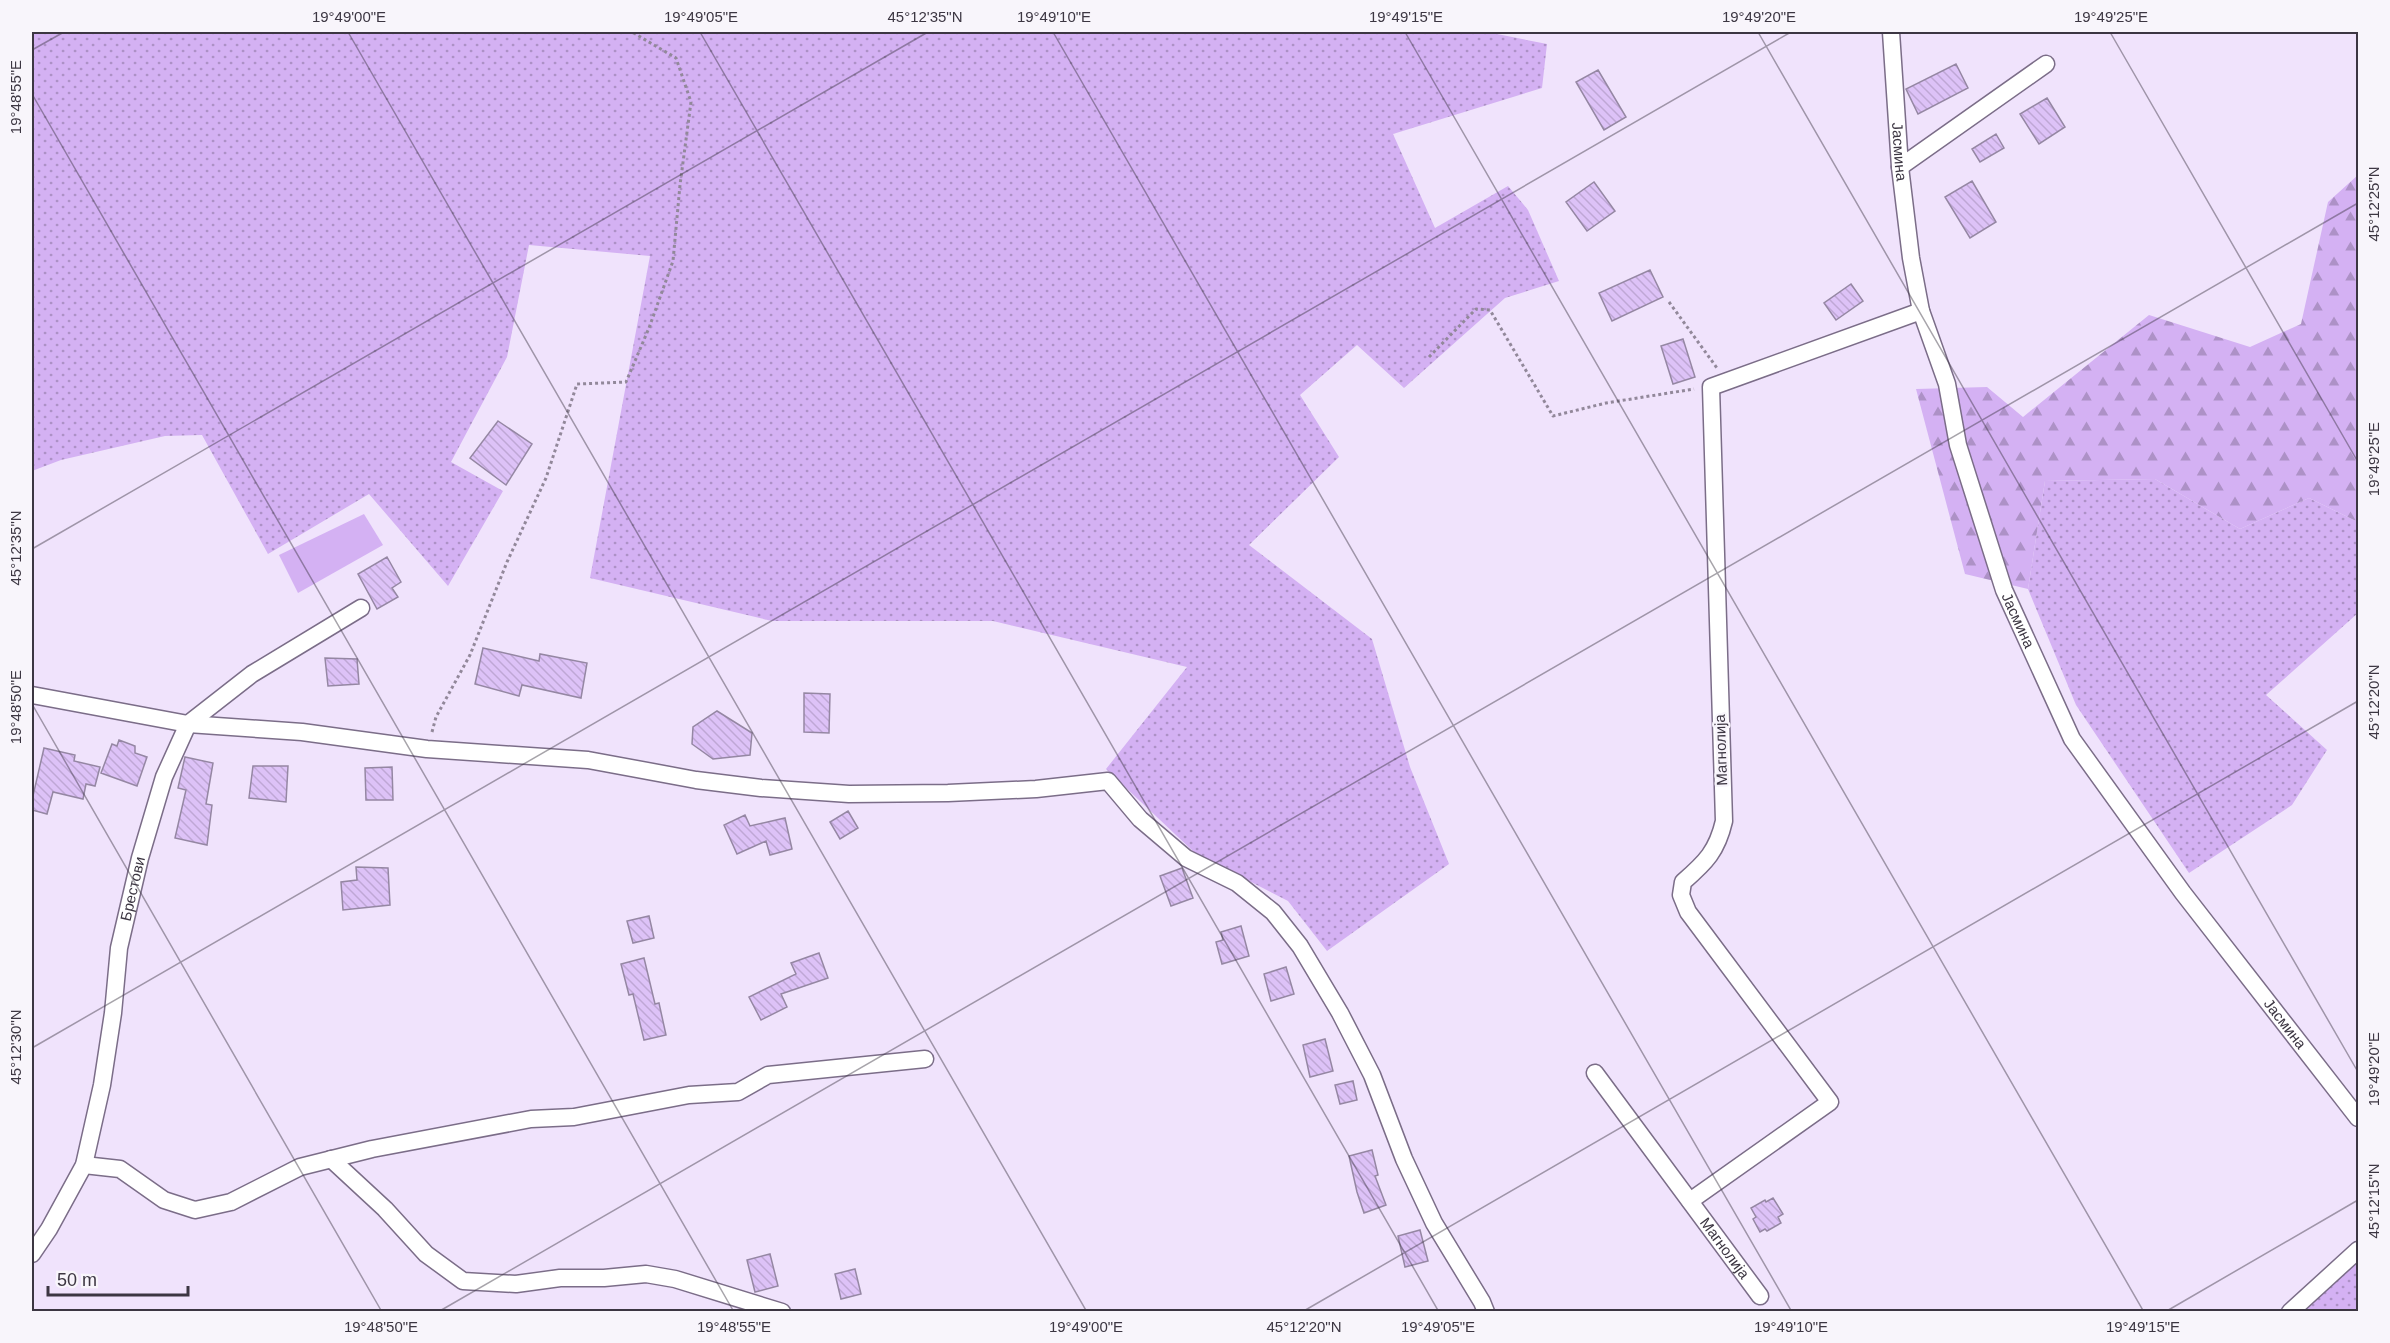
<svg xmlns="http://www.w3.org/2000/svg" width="2390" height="1343" viewBox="0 0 2390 1343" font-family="Helvetica,sans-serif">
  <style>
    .grass { fill: url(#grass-dots) }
    .forest { fill: url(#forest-firs) }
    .pitch { fill: #d4b1f3 }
    .building { fill: url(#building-back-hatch); stroke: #9587a3; stroke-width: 1.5 }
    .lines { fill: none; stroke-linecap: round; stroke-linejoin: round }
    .minor-casing { stroke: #7b6d88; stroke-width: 19 }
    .path { stroke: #92889a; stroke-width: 3; stroke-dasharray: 3 3; stroke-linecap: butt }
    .minor { stroke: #fff; stroke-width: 16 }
    .ticks { fill: none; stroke: #3c3642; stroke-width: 1.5; stroke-opacity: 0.45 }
    .labels { text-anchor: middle; stroke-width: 4.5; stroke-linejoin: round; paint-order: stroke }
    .street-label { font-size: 15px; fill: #3c3642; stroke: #f8f5fb }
    .neatline { fill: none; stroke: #3c3642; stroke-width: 2 }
    .ticks-label { font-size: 15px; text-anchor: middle; fill: #3c3642 }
  </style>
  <defs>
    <pattern id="grass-dots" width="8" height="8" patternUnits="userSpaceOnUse" patternTransform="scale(1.5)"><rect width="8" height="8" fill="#d4b1f3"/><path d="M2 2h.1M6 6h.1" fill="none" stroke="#ad91c6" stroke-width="1.8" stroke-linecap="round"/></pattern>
    <pattern id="forest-firs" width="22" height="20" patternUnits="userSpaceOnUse" patternTransform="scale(1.5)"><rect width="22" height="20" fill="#d4b1f3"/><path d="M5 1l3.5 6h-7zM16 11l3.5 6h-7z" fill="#ad91c6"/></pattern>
    <pattern id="building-back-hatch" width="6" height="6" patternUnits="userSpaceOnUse" patternTransform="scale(1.5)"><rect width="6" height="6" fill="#ddc2f7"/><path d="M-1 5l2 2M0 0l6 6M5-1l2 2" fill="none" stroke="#bfa7d5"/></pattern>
  </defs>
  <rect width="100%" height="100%" fill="#f0e3fc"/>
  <path class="grass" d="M32,32h1455l60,12 -5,44 -149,46 42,94 73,-42 20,24 31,71 -54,17 -101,90 -47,-43 -57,50 39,62 -90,88 123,94 38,128 39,97 -122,87 -39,-50 -93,-48 -89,-84 81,-102 -194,-46h-221l-182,-43 60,-322 -121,-11 -22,112 -56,105 52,29 -55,95 -79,-92 -101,60 -66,-119 -37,1 -104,24 -29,11z
    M2155,479l85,50 69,-31 49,24v91l-92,82 61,55 -35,55 -103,68 -113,-168 -48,-116 17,-108z
    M2358,1253v58h-62z"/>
  <path class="forest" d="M2358,175v347l-49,-24 -69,31 -85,-50 -110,2 -17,108 -63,-15 -49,-185 71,-2 36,30 126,-102 101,32 51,-23 27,-122z"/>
  <path class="pitch" d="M364,514l19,31 -85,48 -19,-38z"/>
  <path class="building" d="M1956,64l12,24 -50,26 -12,-25z
    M1598,70l28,47 -22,13 -28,-48z
    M2047,98l18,29 -26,17 -19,-30z
    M1996,134l8,14 -24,14 -8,-13z
    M1972,181l24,41 -26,16 -25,-41z
    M1594,182l21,29 -28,20 -21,-29z
    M1650,270l13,27 -51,24 -13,-28z
    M1851,284l12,17 -27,19 -12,-17z
    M1683,339l12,38 -22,7 -12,-38z
    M498,421l34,23 -26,41 -36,-27z
    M387,557l14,25 -9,6 6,9 -21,12 -19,-35z
    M483,648l56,13 1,-7 47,9 -6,35 -59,-13 -3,11 -44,-12z
    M325,658l32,1 2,25 -31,2z
    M804,693l26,1 -1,39 -25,-1z
    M717,711l35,22 -2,22 -37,4 -21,-15 1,-17z
    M119,740l16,6v7l12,4 -10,29 -36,-13 11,-29 5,2z
    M44,748l31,7 -1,6 26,6 -5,19 -9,-2 -3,15 -30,-7 -6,22 -15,-4v-10z
    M185,757l28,6 -7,41 6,1 -5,40 -32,-7 11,-48 -8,-2z
    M253,766h35l-2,36 -37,-4z
    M392,767l1,33h-27l-1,-32z
    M848,811l10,17 -18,11 -10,-17z
    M745,815l5,11 35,-8 7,31 -22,6 -4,-14 -29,13 -13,-29z
    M356,867l32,1 2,37 -47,5 -2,-28 16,-2z
    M1182,868l11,30 -22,8 -11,-30z
    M649,916l5,22 -21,5 -6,-22z
    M1241,926l8,30 -27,8 -6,-22 7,-2 -2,-8z
    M819,953l9,25 -47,16 6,13 -26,13 -12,-23 47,-23 -5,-11z
    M644,958l11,46 4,-1 7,32 -22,5 -11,-46 -4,1 -8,-31z
    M1286,967l8,27 -23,7 -7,-27z
    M1325,1039l8,32 -23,6 -7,-32z
    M1353,1081l4,19 -17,4 -5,-19z
    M1372,1150l6,25 -3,1 11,29 -22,8 -7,-21 -8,-36z
    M1773,1198l10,16 -5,3 3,6 -14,8 -2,-2 -5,3 -7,-13 3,-2 -5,-9 14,-8 1,2z
    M1420,1230l8,31 -23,6 -7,-31z
    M770,1254l8,32 -23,6 -8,-32z
    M855,1269l6,25 -20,5 -6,-25z"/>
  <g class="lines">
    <defs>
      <g id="minor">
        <path id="s1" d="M1891,32l9,135 11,91 10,53 26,73 11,61 46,145 68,149 111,154 175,225"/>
        <path d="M1900,167l146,-103"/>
        <path d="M32,695l156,29 114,8 125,17 161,11 108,20 65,8 88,6 99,-1 88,-4 72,-8 32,38 46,39 51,25 36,29 27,34 40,67 32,62 32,84 30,64 48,79 4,10"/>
        <path id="s2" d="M1595,1073l165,223"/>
        <path d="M331,1159l54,50 41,45 37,27 53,3 44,-6h44l42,-4 29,5 107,33"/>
        <path d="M84,1165l36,4 44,31 31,10 36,-8 69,-35 72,-18 159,-30 43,-2 115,-22 49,-3 30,-17 157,-16"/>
        <path d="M1690,1201l140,-99 -142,-190 -7,-17 2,-13c23,-20 34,-31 41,-61l-13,-434 210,-76"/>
        <path id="s3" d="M32,1254l17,-25 35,-64 18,-80 11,-72 6,-65 21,-90 24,-81 24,-53 64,-50 109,-66"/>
        <path d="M2290,1312l68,-62"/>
      </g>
    </defs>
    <use href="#minor" class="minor-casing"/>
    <path class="path" d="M1669,302l48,66
      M1429,357l47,-48 14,1 63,106 53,-13 88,-14
      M432,732l4,-15 34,-62 37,-93 39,-84 31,-94 49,-2 23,-54 24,-67 7,-76 11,-83 -15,-44 -44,-26"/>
    <use href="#minor" class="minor"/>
  </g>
  <path class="ticks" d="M348,32l739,1280M700,32l739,1280M1053,32l739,1280M1405,32l739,1280M1758,32l600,1040M2110,32l248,430M32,50l32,-18M32,94l702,1218M32,549l896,-517M32,704l350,608M32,1048l1759,-1016M438,1312l1920,-1109M1302,1312l1056,-611M2165,1312l193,-112"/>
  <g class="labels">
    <g class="street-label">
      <text dy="5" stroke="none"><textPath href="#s1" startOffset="120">Јасмина</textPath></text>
      <text dy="5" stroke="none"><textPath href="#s1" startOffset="606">Јасмина</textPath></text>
      <text transform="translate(1721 750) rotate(-92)" y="5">Магнолија</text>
      <text dy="5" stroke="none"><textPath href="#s3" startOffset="384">Брестови</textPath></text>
      <text dy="5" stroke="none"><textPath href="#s1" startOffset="1092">Јасмина</textPath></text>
      <text dy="5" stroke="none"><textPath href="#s2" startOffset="218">Магнолија</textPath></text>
    </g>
  </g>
  <rect width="2390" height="1343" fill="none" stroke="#f8f5fb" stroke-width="66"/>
  <path d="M48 1286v9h140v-9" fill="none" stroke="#3c3642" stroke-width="3"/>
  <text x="57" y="1286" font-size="18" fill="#3c3642" stroke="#f8f5fb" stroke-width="4.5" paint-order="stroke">50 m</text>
  <rect x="33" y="33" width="2324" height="1277" class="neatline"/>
  <g class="ticks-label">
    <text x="349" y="22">19°49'00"E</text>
    <text x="701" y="22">19°49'05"E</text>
    <text x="925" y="22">45°12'35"N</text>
    <text x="1054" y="22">19°49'10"E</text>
    <text x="1406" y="22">19°49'15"E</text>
    <text x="1759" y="22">19°49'20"E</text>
    <text x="2111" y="22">19°49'25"E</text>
    <text transform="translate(16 97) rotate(-90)" y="5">19°48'55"E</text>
    <text transform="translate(2374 204) rotate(-90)" y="5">45°12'25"N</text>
    <text transform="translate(2374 459) rotate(-90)" y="5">19°49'25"E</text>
    <text transform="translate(16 548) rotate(-90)" y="5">45°12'35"N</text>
    <text transform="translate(2374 702) rotate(-90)" y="5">45°12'20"N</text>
    <text transform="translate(16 707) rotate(-90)" y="5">19°48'50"E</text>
    <text transform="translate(16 1047) rotate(-90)" y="5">45°12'30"N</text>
    <text transform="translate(2374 1069) rotate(-90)" y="5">19°49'20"E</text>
    <text transform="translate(2374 1201) rotate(-90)" y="5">45°12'15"N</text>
    <text x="381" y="1332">19°48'50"E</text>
    <text x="734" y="1332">19°48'55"E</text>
    <text x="1086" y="1332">19°49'00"E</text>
    <text x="1304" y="1332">45°12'20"N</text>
    <text x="1438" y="1332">19°49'05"E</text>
    <text x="1791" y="1332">19°49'10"E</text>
    <text x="2143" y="1332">19°49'15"E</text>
  </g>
</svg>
